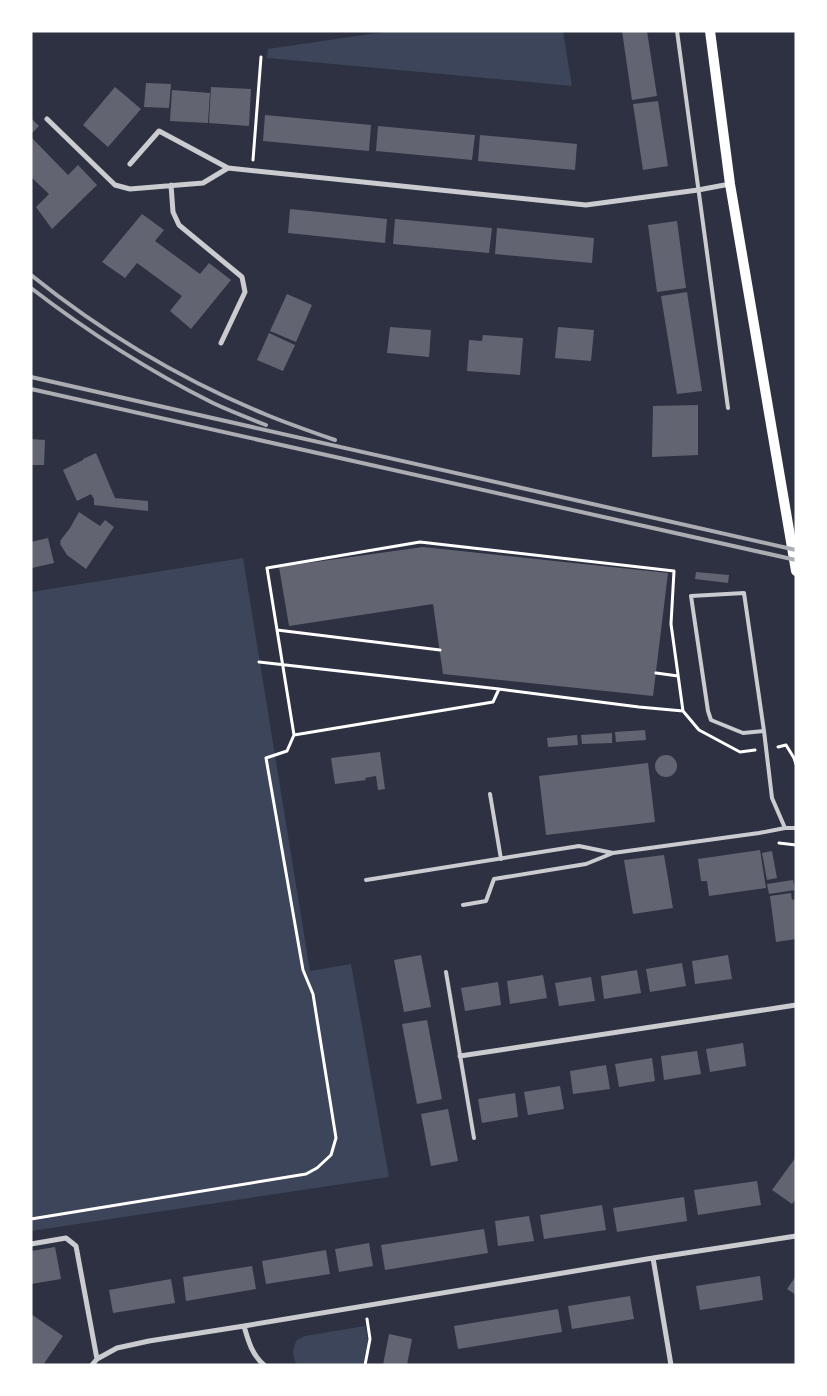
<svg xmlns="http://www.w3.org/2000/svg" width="827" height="1396" viewBox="0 0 827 1396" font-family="Jost,sans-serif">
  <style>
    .green { fill: #3c4559 }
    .building { fill: #626471 }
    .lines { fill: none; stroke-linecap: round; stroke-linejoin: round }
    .path { stroke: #fff; stroke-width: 3 }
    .service { stroke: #caccd0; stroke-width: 4 }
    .minor { stroke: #caccd0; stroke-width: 5 }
    .secondary { stroke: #fff; stroke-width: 10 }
    .rail { stroke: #abadb3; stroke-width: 4 }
  </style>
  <rect width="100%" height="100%" fill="#2d3142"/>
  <path class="green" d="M390,31h173l9,55 -305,-28 1,-9z
    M243,558l67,413 41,-7 38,213 -358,54v-639z
    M365,1326l3,14 -5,25h-66c-5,-8 -5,-17 0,-25l8,-4z"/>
  <path class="building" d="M622,31h25l10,65 -25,4z
    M146,83l25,1 -2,24 -25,-1z
    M115,87l26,22 -33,38 -25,-22z
    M211,87l40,2 -2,37 -40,-3z
    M172,90l38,3 -2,30 -38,-2z
    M658,101l10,65 -25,4 -10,-66z
    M265,115l106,10 -2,26 -106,-10z
    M31,118l8,8 -8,8z
    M378,126l97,9 -3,25 -96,-9z
    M480,135l97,9 -2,26 -97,-9z
    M31,137l37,38 10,-10 19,20 -45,44 -16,-22 13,-13 -18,-17z
    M290,209l97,10 -2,24 -97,-10z
    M142,214l22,16 -9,11 45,33 9,-11 22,17 -40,49 -21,-18 12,-15 -45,-33 -12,15 -23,-16z
    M395,219l97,9 -3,25 -96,-9z
    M677,221l9,67 -29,4 -9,-67z
    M497,228l97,10 -2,25 -97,-9z
    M687,292l15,99 -25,3 -16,-98z
    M287,294l25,11 -16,37 -26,-11z
    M390,327l41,3 -2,27 -42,-4z
    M558,327l36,3 -3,31 -36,-3z
    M269,333l26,12 -12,26 -26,-11z
    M483,335l40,3 -3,37 -53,-4 2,-31 13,1z
    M698,405v50l-46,2 1,-51z
    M31,439l14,1 -1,25h-13z
    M96,453l19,45 33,3v10l-54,-6v-6l-3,-5 -14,7 -14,-31 20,-10v-1z
    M79,512l21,14 5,-6 9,7 -28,42 -19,-14 -7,-11 1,-2 -1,-1 10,-13z
    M48,538l6,25 -22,5 -1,-26z
    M423,547l245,26 -15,123 -210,-22 -10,-70 -144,22 -10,-59z
    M696,572l33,3 -1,8 -33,-4z
    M645,730l1,10 -30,2 -1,-10z
    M612,733v10l-30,1 -1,-9z
    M577,735l1,10 -30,2 -1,-9z
    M380,752l5,37 -7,1 -2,-14 -11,2 1,2 -31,4 -4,-26z
    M655 766a11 11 0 1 1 22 0a11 11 0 1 1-22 0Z
    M648,763l7,59 -109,13 -7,-59z
    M760,850l6,38 -57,8 -2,-15h-6l-3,-22z
    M772,851l5,27 -10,2 -5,-27z
    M664,855l9,53 -40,6 -9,-54z
    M793,880l2,10 -26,4 -2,-10z
    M791,893l1,7 3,-1 1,5v35l-20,3 -6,-46z
    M421,955l10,52 -27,5 -10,-52z
    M728,955l4,24 -37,5 -3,-23z
    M682,963l4,23 -36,6 -4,-23z
    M637,970l4,23 -37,6 -3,-23z
    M543,975l4,23 -37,6 -3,-23z
    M591,977l4,24 -36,5 -4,-23z
    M498,982l3,23 -36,6 -4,-23z
    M427,1020l15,79 -25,5 -15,-80z
    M743,1043l3,23 -36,6 -4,-23z
    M697,1051l4,23 -37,6 -3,-24z
    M652,1058l3,23 -36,6 -4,-23z
    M606,1065l4,24 -37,5 -3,-23z
    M560,1086l4,23 -36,6 -4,-23z
    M515,1093l3,24 -36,6 -4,-24z
    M448,1109l10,52 -27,5 -10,-52z
    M796,1157v42l-4,5 -20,-14z
    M757,1181l4,24 -63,10 -4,-25z
    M684,1197l3,24 -70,11 -4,-24z
    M602,1205l4,25 -62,9 -4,-24z
    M529,1216l5,25 -36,5 -3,-25z
    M484,1229l4,24 -103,17 -4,-25z
    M369,1243l4,23 -34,6 -4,-23z
    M55,1247l6,32 -30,5v-33z
    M326,1250l4,24 -64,10 -4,-23z
    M252,1266l4,23 -70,12 -3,-24z
    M760,1276l3,24 -63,10 -4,-24z
    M796,1276v19l-9,-6z
    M171,1279l4,24 -62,10 -4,-23z
    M630,1296l4,23 -62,10 -4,-23z
    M558,1309l4,23 -104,17 -4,-23z
    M31,1314l32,22 -20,29h-12z
    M389,1334l23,5 -5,26h-24z"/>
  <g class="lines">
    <path class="path" d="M253,160l8,-103
      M277,630l163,20
      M259,662l240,27 140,18 44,4 16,19 41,22 15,-2
      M656,673l22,3
      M294,735l199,-33 6,-13
      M778,747l8,-2 8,13 2,6
      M779,843l17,2
      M31,1219l275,-45 11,-6 14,-13 5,-17 -23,-144 -10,-24 -37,-212 21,-7 7,-16 -27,-167 153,-26 254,29 -3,53 12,87
      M365,1365l5,-26 -3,-20"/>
    <path class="service" d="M677,31l51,377
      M764,731l-21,2 -32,-13 -3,-9 -17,-115 53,-3 20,138 8,67 13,30
      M490,794l11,65
      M366,880l213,-34 34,7
      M463,905l23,-4 8,-22 92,-15 27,-11 146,-20 26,-5h11
      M446,972l28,166"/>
    <path class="minor" d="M47,119l68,66 15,4 73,-6 25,-15
      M130,164l29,-33 69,37 358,37 112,-15 32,-6
      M171,185l2,27 6,13 63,52 3,15 -24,51
      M460,1056l336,-51
      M31,1244l35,-6 10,8 21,113
      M653,1258l18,107
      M244,1326c4,14 8,29 20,39
      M92,1365l5,-6 20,-11 32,-7 95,-15 409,-68 143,-22"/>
    <path class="secondary" d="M710,31l20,153 66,387"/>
    <path class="rail" d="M31,275c72,58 151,105 236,140 22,9 45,17 68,25
      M31,288c57,44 118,83 182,115 17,8 35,15 53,22
      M31,377l765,173
      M31,389l765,171"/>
  </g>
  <rect width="827" height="1396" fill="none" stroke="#ffffff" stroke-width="65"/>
</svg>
